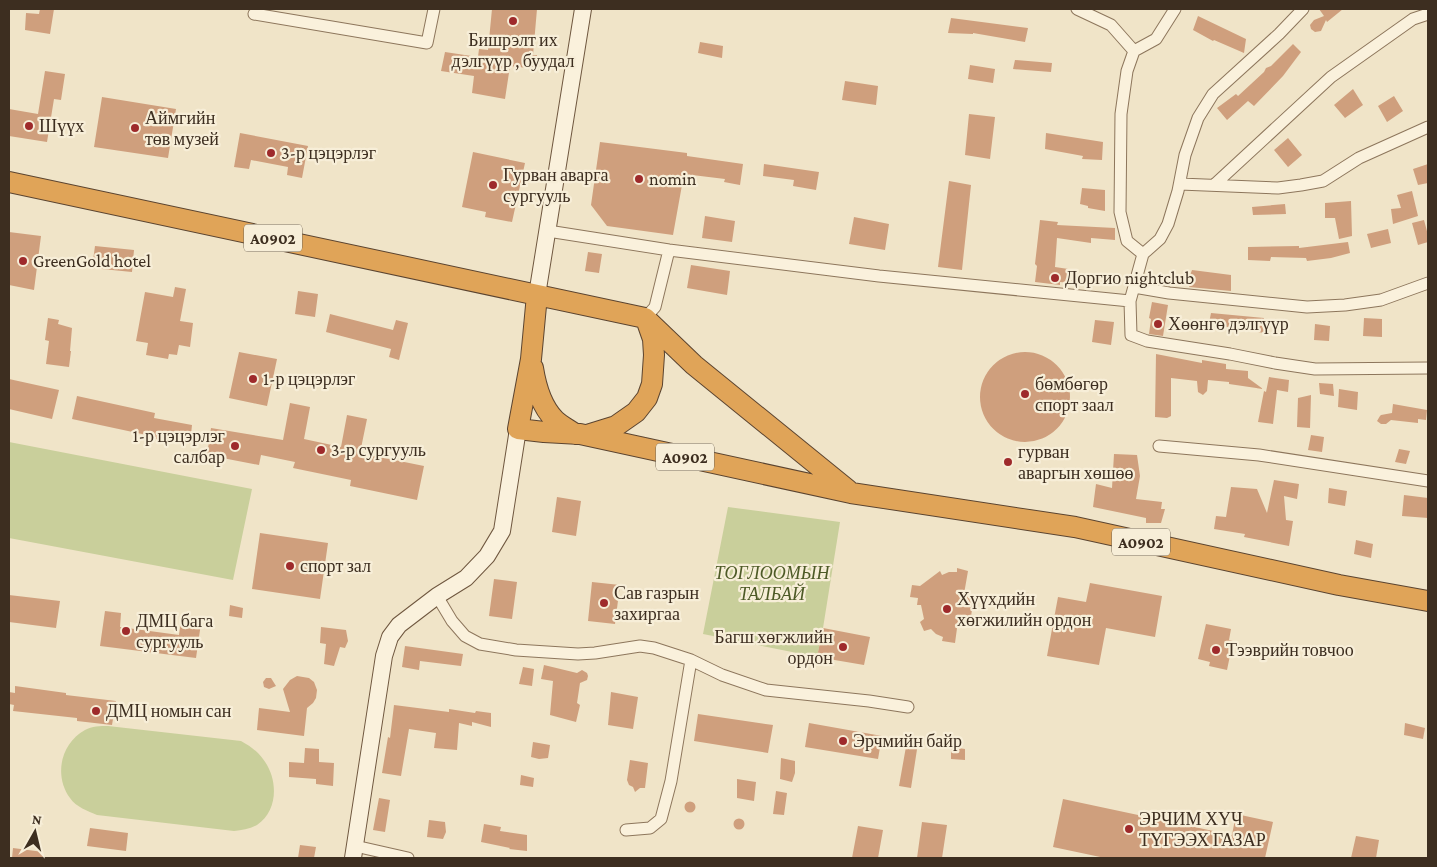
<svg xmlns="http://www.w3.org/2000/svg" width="1437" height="867" viewBox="0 0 1437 867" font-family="'Crimson Pro',serif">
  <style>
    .green { fill: #c9cf9b }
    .building { fill: #cf9f7d }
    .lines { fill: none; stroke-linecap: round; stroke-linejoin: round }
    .street-casing { stroke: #8d765c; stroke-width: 13 }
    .secondary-casing { stroke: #6f573f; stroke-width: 18 }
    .highway-casing { stroke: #5b4430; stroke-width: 22 }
    .street { stroke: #faf1dc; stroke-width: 11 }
    .secondary { stroke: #faf1dc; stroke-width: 16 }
    .highway { stroke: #e0a458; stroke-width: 20 }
    .poi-dot { fill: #9e2a2b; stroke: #f7eed8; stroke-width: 2 }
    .labels { text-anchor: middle; stroke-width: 4.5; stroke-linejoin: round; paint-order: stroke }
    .shield { fill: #f7eed8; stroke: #756857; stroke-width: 1 }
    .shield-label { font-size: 16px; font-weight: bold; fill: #3d2e20 }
    .poi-label { font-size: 18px; fill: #3d2e20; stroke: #f7eed8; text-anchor: start }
    .park-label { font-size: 18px; font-style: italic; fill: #4d5a26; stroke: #f7eed8 }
  </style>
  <rect width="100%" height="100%" fill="#f0e4c8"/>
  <path class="green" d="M9,442l243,47 -19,91 -224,-42z
    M728,507l112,15 -17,106 -6,29 -114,-23z
    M108,726l133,15c9,5 16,10 22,18 15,19 16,51 -6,66 -7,4 -15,5 -23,6l-137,-16c-9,-4 -21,-8 -27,-17 -16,-22 -10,-54 15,-68 7,-4 15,-4 23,-4z"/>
  <path class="building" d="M40,9h14l-4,25 -25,-4 1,-17 13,1z
    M492,9h45l-4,46h4l-1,14 -26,-3 -5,33 -33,-6 2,-17 -33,-5 4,-19 33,5 1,-8 9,1z
    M1319,9h24l-16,13 -1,-2 -5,11 -6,1 -4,-3 -1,-4 4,-5 10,-4z
    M1198,16l48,23 -2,14 -30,-13 -1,1 -20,-11z
    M951,18l77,10 -3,14 -52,-9v1l-25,-1z
    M700,42l23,4 -1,12 -24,-5z
    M1293,44l8,8 -18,24 -29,30 -6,-5 -21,19 -10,-12 19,-14 2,2 26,-24 2,-4 5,-2z
    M1015,60l37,3 -1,9 -38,-3z
    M970,65l25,4 -2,14 -25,-4z
    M45,71l20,3 -4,26 -7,-1 -7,43 -38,-6v-27l29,5z
    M845,81l33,5 -2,19 -34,-5z
    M1353,89l10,16 -18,13 -11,-13z
    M1394,96l9,15 -16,11 -9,-16z
    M102,97l74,12 -8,49 -74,-11z
    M969,114l26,3 -5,42 -25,-4z
    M240,133l68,13 -6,32 -15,-3 1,-8 -37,-7 -2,9 -15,-2z
    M1046,133l57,9 -1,18 -20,-1 1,-3 -38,-7z
    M1288,138l14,17 -14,12 -14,-17z
    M600,142l87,11v3l56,8 -3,21 -16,-3 1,-3 -41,-5 -11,61 -66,-9 -16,-21z
    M473,152l52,11 -13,59 -27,-5 1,-5 -24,-5z
    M764,164l55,8 -3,18 -23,-4 1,-6 -31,-4z
    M1428,164v19l-10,2 -5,-16z
    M949,181l22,4 -9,85 -24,-3z
    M1082,188l23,2v21l-17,-3v-2l-8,-2z
    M1412,191l6,25 -25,8 -2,-15 10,-1 -4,-13z
    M1351,201l1,35 -13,3 -4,-21h-10v-15z
    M1285,204l1,10 -33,1 -1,-8z
    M705,216l30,5 -3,21 -30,-4z
    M854,217l35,7 -4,26 -36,-6z
    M1040,220l18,2 -1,3 58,3v12l-24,-2v5l-34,-5 -2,29 20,3 -2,13 -13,-1v3l-25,-3 2,-16 -2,-2z
    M1424,220l4,15v7l-10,3 -6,-22z
    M1388,229l3,14 -20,5 -4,-14z
    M9,232l32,4 -7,54 -25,-5z
    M1348,242l2,11 -19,5 -24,3 -1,-3 -35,-1 -1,4 -22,-1v-13l51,-1v2z
    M95,246l39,4 -2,22 -40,-4z
    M588,252l14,2 -3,19 -14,-2z
    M691,265l39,6 -3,24 -40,-7z
    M1192,270l39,5v16l-42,-4v-9z
    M175,287l11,2 -6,32 13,2 -3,24 -11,-2 -2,10 -8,-1 -1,5 -22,-4 2,-12 -12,-2 9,-49 28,5z
    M298,291l20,3 -3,23 -20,-3z
    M1152,302l16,3 -5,31 -14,-2 2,-15 -2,-1z
    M1211,313l53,5 1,15 -23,-3 -33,-7z
    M330,314l63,16 3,-10 12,3 -9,37 -10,-3 2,-8 -65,-17z
    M48,318l11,2 -1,4 14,4 -2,23h1l-2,16 -23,-3 3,-23 -4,-1z
    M1364,318l18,1v18l-19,-1z
    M1095,320l19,2 -3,23 -19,-3z
    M1315,324l15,2 -1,15 -15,-1z
    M980 397a45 45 0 1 1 90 0a45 45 0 1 1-90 0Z
    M239,352l38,7 -10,47 -38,-8z
    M1156,354l46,9v-3l24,4v5l22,2v7l15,11 -34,-5v-2l-21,-2 -1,11 -4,4 -5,-3 -1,-11 -26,-3v38l-4,2 -12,-1z
    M1269,377l20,3 -1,12 -11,-2 -4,34 -15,-2 6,-31 2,1z
    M9,379l50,11 -7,29 -43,-10z
    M1319,383l14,1 1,12 -14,-2z
    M1339,389l19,3 -1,18 -19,-3z
    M1311,395l-1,33 -13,-1 1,-29z
    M77,396l78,17 -1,5 38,7 -2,19 -34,-5v-2l-84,-18z
    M290,403l20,4 -6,32 37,8 6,-32 20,4 -7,34 64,13 -7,34 -67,-14 1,-6 -58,-12 2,-6 -34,-7 -2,10 -52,-10 4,-27 72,12z
    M1393,404l34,6 -1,10 -8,-1v4l-27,-3 -5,4h-5l-4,-3 3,-5 1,-1 11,-2z
    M1311,435l13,2 -2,15 -14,-2z
    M1399,449l11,2 -4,13 -11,-2z
    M1114,454l23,1 3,21 -4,23 26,3 -1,7h4l-4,14h-15v-5l-53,-11 3,-23 16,4z
    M1274,480l25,4 -2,15 -13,-3 2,24 7,1 -4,25 -45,-9 1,-3 -31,-5 2,-13 10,1 5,-30 26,2 10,24z
    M1329,488l18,3 -2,15 -17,-3z
    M1404,495l24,3v20l-26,-2z
    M557,497l24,4 -5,35 -24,-4z
    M260,533l68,10 -8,56 -68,-10z
    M1356,540l17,4 -2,14 -17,-4z
    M957,568l11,3 -4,23 10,1 -4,29 -12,-3 -3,22 -13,-2 1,-4 -7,-3 -5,-5 -7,2 -4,-9 4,-3 -3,-14h-4l1,-7 -8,-1 2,-12 8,1 20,-15 2,4 7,-3h8z
    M494,579l23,3 -5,37 -23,-3z
    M592,582l28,3 -5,39 -27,-3z
    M1090,583l72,13 -7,41 -49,-9 -7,37 -52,-9 11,-59 28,5z
    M9,595l51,6 -4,27 -47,-6z
    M230,605l13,3 -1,10 -13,-2z
    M105,611l16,2 -1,14 59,8 2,-14 20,2 -5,35 -96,-12z
    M1206,624l25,5 -2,11 4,1 -6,29 -18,-4 1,-4 -12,-3z
    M321,627l25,3 2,11 -3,7 -5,-1 -6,19 -10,-2 2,-20 -6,-1z
    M823,628l47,9 -6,28 -47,-8z
    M405,646l58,8 -2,12 -41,-5 -1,9 -17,-3z
    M544,665l33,8 5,-3 5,3 1,3 -1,4 -7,3 -3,20 3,2 -4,17 -26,-7 3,-34 -12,-2z
    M523,667l11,2 -2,17 -13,-2z
    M297,676l12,2 5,4 3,8 -1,8 -3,5 -6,5 -3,28 -47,-6 2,-22 31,4 -7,-23 7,-9z
    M266,678h5l5,8 -7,3 -5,-2 -1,-5z
    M15,686l51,7v2l50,6 -4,24 -35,-4v-3l-64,-7 1,-6 -5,-1v-12l6,1z
    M611,692l27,5 -5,32 -25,-4z
    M394,705l55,7v-3l26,4 1,-2 15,2v14l-19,-5v4l-13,-3 -2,27 -23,-2 2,-15 -27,-4 -8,47 -19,-3 6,-36 2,1z
    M698,714l75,11 -5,28 -74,-12z
    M809,723l73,13 -4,23 -73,-12z
    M1405,723l20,5 -2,11 -19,-4z
    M907,741l11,2 -7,45 -12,-2z
    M533,742l17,3 -2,13 -9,1 -8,-2z
    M951,747l14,2v11l-14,-1z
    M305,748l14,1v13l15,1 -1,23 -17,-2v-5l-27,-2v-15l15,1z
    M781,758l14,3v12l-3,9 -12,-3z
    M630,760l18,3 -3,25h-5l-5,4 -2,-5 -4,-2 -2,-5z
    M521,775l13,3 -1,9 -13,-2z
    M737,779l19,3 -2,19 -17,-3z
    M776,791l11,2 -3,22 -11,-1z
    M379,798l11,2 -5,32 -12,-2z
    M1063,799l169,36 4,-21 37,8 -8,36h-160l-52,-11z
    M684.5 807a5.5 5.5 0 1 1 11 0a5.5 5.5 0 1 1-11 0Z
    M733.5 824a5.5 5.5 0 1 1 11 0a5.5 5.5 0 1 1-11 0Z
    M429,820l16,2 1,10 -3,7 -16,-2z
    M922,822l25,3 -5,33h-25z
    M484,824l17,3 -1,4 27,4v16l-18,-2 1,-1 -29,-6z
    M858,826l25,4 -5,28h-26z
    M90,828l38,5 -2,18 -39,-5z
    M1356,836l23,4 -3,18h-25z
    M300,845l16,2 -2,11h-16z
    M13,848l30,4v6h-31z"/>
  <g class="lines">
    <defs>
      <path id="street" d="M1077,9l34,16 23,26
        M1303,9l-24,25 -66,60 -15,24 -13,37 -7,36 -10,33 -8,15 -17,15 -13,47 1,34 16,6 83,13 45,9 40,6 113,-1
        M254,14l173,29 7,-34
        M1180,184l98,4 23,-3 22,-4 36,-23 69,-31
        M1214,185l117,-108 82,-58 15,-5
        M548,231l121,19 210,26 251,25
        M1143,254l-16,-13 -7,-29 1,-98 6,-43 7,-20 22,-12 19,-30
        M1134,287l35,6 138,14 38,-2 36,-5 47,-17
        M645,318l10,-11 14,-57
        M1159,446l100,9 169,26
        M437,596l15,25 13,15 15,8 36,6 62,4 17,-1 45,-7 14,2 37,12 31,15 44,15 103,11 39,6
        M626,830l24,-2 11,-9 10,-38 20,-121
        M355,846l53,12"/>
      <path id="secondary" d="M537,295l46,-286
        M353,858l31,-202 6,-19 9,-12 38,-29 29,-18 21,-22 15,-25 16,-102"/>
      <path id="highway" d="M9,182l636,136 49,47 154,125
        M537,295l-6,64 -13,70 26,3 36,2 271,59 224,34 264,58 89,16
        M533,368c3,19 8,38 22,52 5,5 13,9 20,14
        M587,435l29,-9 20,-14 11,-14 5,-14 2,-29 -1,-16 -7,-20"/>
    </defs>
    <use href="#street" class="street-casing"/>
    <use href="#secondary" class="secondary-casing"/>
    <use href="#highway" class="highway-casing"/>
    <use href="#street" class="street"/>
    <use href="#secondary" class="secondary"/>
    <use href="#highway" class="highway"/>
  </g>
  <g class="poi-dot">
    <circle cx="513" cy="21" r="5"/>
    <circle cx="29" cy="126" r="5"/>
    <circle cx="135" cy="128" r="5"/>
    <circle cx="271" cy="153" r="5"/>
    <circle cx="639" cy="179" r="5"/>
    <circle cx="493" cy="185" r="5"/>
    <circle cx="23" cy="261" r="5"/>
    <circle cx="1055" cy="278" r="5"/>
    <circle cx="1158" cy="324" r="5"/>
    <circle cx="253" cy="379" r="5"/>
    <circle cx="1025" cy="394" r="5"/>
    <circle cx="235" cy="446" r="5"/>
    <circle cx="321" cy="450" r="5"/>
    <circle cx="1008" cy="462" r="5"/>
    <circle cx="290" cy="566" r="5"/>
    <circle cx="604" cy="603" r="5"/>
    <circle cx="947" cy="609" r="5"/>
    <circle cx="126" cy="631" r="5"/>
    <circle cx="843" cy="647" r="5"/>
    <circle cx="1216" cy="650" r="5"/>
    <circle cx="96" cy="711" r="5"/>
    <circle cx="843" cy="741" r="5"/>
    <circle cx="1129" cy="829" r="5"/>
  </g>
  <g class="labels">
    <g class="shield">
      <rect x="244" y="224.5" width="58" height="27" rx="4"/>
      <rect x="656" y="443.5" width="58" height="27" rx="4"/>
      <rect x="1112" y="528.5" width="58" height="27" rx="4"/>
    </g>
    <g class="shield-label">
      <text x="273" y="244">A0902</text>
      <text x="685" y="463">A0902</text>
      <text x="1141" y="548">A0902</text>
    </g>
    <g class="poi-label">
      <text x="513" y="46" text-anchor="middle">Бишрэлт их<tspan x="513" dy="21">дэлгүүр , буудал</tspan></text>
      <text x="145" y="124">Аймгийн<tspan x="145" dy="21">төв музей</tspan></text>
      <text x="39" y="132">Шүүх</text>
      <text x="281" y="159">3-р цэцэрлэг</text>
      <text x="503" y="181">Гурван аварга<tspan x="503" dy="21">сургууль</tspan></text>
      <text x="649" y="185">nomin</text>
      <text x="33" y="267">GreenGold hotel</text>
      <text x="1065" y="284">Доргио nightclub</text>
      <text x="1168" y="330">Хөөнгө дэлгүүр</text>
      <text x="263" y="385">1-р цэцэрлэг</text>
      <text x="1035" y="390">бөмбөгөр<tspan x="1035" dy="21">спорт заал</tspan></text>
      <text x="225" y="442" text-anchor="end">1-р цэцэрлэг<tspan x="225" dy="21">салбар</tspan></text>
      <text x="331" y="456">3-р сургууль</text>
      <text x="1018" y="458">гурван<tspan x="1018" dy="21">аваргын хөшөө</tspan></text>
      <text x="300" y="572">спорт зал</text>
      <text x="614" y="599">Сав газрын<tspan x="614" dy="21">захиргаа</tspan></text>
      <text x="957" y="605">Хүүхдийн<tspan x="957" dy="21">хөгжилийн ордон</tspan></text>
      <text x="136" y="627">ДМЦ бага<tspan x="136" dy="21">сургууль</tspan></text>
      <text x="833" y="643" text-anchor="end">Багш хөгжлийн<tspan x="833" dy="21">ордон</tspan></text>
      <text x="1226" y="656">Тээврийн товчоо</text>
      <text x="106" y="717">ДМЦ номын сан</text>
      <text x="853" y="747">Эрчмийн байр</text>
      <text x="1139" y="825">ЭРЧИМ ХҮЧ<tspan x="1139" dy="21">ТҮГЭЭХ ГАЗАР</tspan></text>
    </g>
    <g class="park-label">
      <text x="772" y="579">ТОГЛООМЫН<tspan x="772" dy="21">ТАЛБАЙ</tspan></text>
    </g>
  </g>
  <rect width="1437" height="867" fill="none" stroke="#3d2e20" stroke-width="20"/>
  <g transform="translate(35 832) rotate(8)" stroke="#f7eed8" stroke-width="4" paint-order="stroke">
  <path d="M0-4L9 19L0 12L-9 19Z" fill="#3d2e20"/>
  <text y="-8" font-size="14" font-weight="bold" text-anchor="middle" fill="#3d2e20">N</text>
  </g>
</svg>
